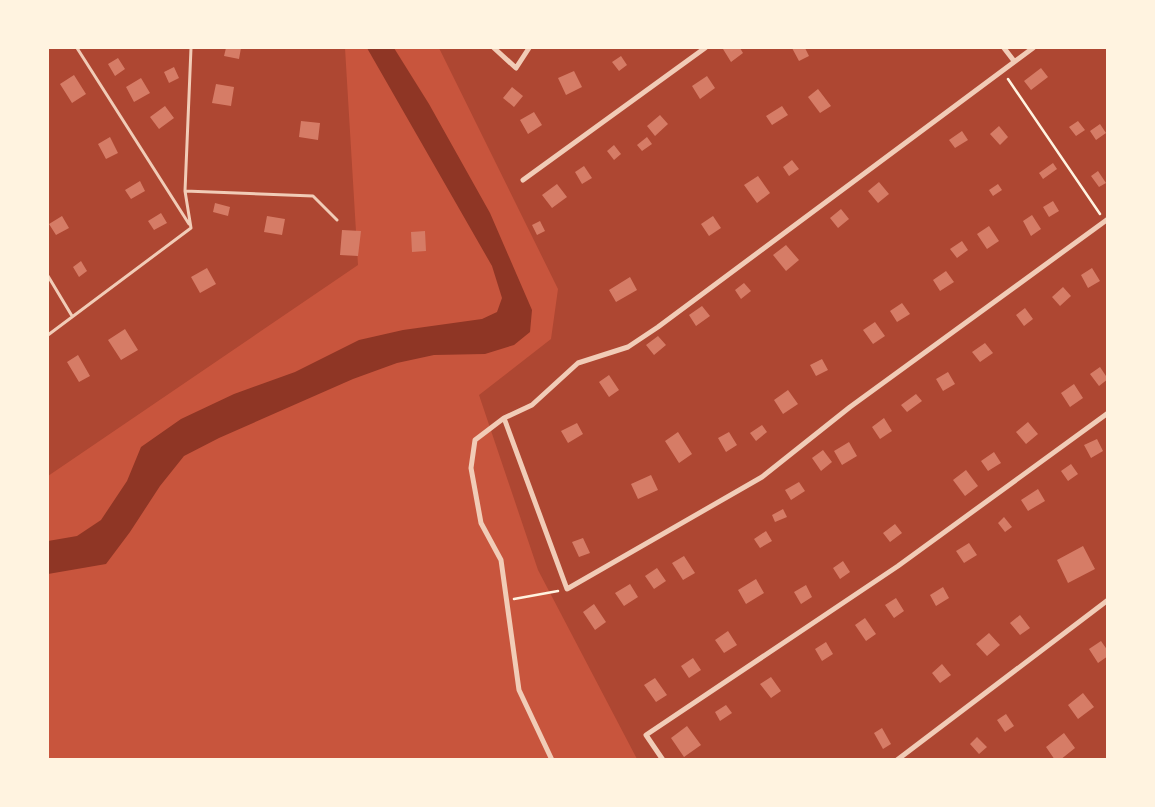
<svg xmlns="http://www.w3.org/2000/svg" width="1155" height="807" viewBox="0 0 1155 807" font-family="'Source Sans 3',sans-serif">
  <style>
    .green { fill: #ae4732 }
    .water { fill: #8f3625 }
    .building { fill: #d67c66 }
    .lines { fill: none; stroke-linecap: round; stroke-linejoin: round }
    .path { stroke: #fff3e0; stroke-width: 2.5 }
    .service { stroke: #f1ccb7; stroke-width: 3 }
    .minor { stroke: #f1ccb7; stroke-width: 5 }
  </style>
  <rect width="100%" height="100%" fill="#c8553d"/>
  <path class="green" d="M48,48h297l13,217 -310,211z
    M439,48h668v711h-470l-99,-189 -59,-175 72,-56 7,-50z"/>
  <path class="water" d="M367,48h27l35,56 61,109 42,97 -2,22 -16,13 -29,9 -51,1 -37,8 -44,16 -134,59 -35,18 -24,30 -30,46 -24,32 -58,10v-33l29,-5 24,-16 26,-39 14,-34 40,-28 53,-25 61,-22 64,-32 44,-10 79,-11 15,-7 5,-14 -10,-32z"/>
  <path class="building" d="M226,48h15l-2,11 -15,-3z
    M725,48h15l3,5 -12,9 -8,-13z
    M792,48h13l4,8 -10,5z
    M621,56l6,9 -8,6 -7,-9z
    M118,58l7,11 -10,7 -7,-12z
    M174,67l5,11 -10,5 -5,-11z
    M1041,68l7,9 -17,13 -7,-9z
    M574,71l8,16 -16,8 -8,-17z
    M74,75l12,19 -14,9 -12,-19z
    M707,76l8,12 -15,11 -8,-13z
    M141,78l9,15 -16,9 -8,-15z
    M216,84l18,3 -3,19 -19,-3z
    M512,87l11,9 -9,11 -11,-9z
    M818,89l13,17 -11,7 -12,-16z
    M165,106l9,12 -15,11 -9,-12z
    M782,106l6,9 -16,10 -6,-9z
    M534,112l8,13 -14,9 -8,-14z
    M660,115l8,9 -13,12 -8,-10z
    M301,121l19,2 -2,17 -19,-3z
    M1078,121l7,9 -9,6 -7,-9z
    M1100,124l6,9 -10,7 -6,-9z
    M999,126l9,11 -8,8 -10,-11z
    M962,131l6,9 -13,8 -6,-8z
    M110,137l8,16 -12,6 -8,-15z
    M647,137l5,7 -10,7 -5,-6z
    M614,145l7,9 -7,6 -7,-9z
    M792,160l7,9 -10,7 -6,-9z
    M1053,163l4,6 -14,10 -4,-6z
    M584,166l8,12 -10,6 -7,-12z
    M1098,171l8,12 -7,4 -8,-11z
    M758,176l12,17 -13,10 -13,-18z
    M140,181l5,10 -14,8 -6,-9z
    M879,182l10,12 -11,9 -10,-12z
    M557,184l10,13 -15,11 -10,-13z
    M998,184l4,6 -9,6 -4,-6z
    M1053,201l6,10 -10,6 -6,-10z
    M215,203l15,4 -2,9 -15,-4z
    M841,209l8,10 -11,9 -8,-10z
    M161,213l6,10 -13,7 -6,-9z
    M1032,215l9,14 -10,7 -8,-15z
    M62,216l7,12 -13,7 -7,-11z
    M267,216l18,3 -3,16 -18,-3z
    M713,216l8,12 -12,8 -8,-12z
    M540,221l5,10 -8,4 -5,-10z
    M989,226l10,15 -12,8 -10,-15z
    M342,230l19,1 -3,25 -18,-1z
    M425,231l1,20 -14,1 -1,-20z
    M962,241l6,9 -11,8 -7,-9z
    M786,245l13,15 -13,11 -13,-16z
    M81,261l6,10 -8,6 -6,-10z
    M207,268l9,16 -16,9 -9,-16z
    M1092,268l8,13 -12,7 -7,-13z
    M946,271l8,11 -14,9 -7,-11z
    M630,277l7,13 -21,12 -7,-12z
    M744,283l7,8 -10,8 -6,-9z
    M1063,287l8,9 -11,10 -8,-9z
    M902,303l8,11 -13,8 -7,-11z
    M702,306l8,10 -14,10 -7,-11z
    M1025,308l8,11 -9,7 -8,-11z
    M875,322l10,14 -12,8 -10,-14z
    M125,329l13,21 -17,10 -13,-20z
    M658,336l8,9 -12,10 -8,-10z
    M985,343l8,10 -13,9 -8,-10z
    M78,355l12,21 -11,6 -12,-20z
    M822,359l6,11 -12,6 -6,-11z
    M1100,367l8,12 -9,7 -9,-12z
    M948,372l7,12 -12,7 -7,-12z
    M609,375l10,15 -10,7 -10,-15z
    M1074,384l9,14 -13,9 -9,-14z
    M788,390l10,14 -15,10 -9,-14z
    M916,394l6,7 -15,11 -6,-7z
    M884,418l8,13 -12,8 -8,-12z
    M1028,422l10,12 -12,10 -10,-12z
    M577,423l6,11 -15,9 -7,-12z
    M762,425l5,7 -11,9 -6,-8z
    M678,432l14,22 -13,9 -14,-22z
    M729,432l8,13 -11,7 -8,-14z
    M1097,439l6,12 -12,7 -7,-13z
    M849,442l8,14 -15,9 -8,-14z
    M823,450l9,12 -11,9 -9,-13z
    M994,452l7,11 -13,8 -7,-10z
    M1071,464l7,10 -10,7 -7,-10z
    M966,470l12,16 -13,10 -12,-16z
    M651,475l7,15 -20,9 -7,-15z
    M799,482l6,9 -14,9 -6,-10z
    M1038,489l7,12 -17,10 -7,-11z
    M783,509l4,8 -12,5 -3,-7z
    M1004,517l8,10 -7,5 -7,-9z
    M895,524l7,9 -12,9 -7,-9z
    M766,531l6,10 -12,7 -6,-9z
    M583,538l7,15 -11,4 -7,-15z
    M969,543l8,12 -13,8 -8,-12z
    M1083,546l12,23 -27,14 -11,-23z
    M684,556l11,17 -12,7 -11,-17z
    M843,561l7,11 -10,7 -7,-11z
    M657,568l9,13 -12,8 -9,-13z
    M756,579l8,14 -18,11 -8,-14z
    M630,584l8,13 -14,9 -9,-13z
    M806,585l6,12 -11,7 -7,-12z
    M943,587l6,11 -13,8 -6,-11z
    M896,598l8,13 -10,7 -9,-13z
    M594,604l12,18 -11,8 -12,-18z
    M1020,615l10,13 -10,7 -10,-12z
    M865,618l11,16 -10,7 -11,-16z
    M728,631l9,14 -13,8 -9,-13z
    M989,633l11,12 -13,11 -11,-12z
    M1101,641l7,10v5l-10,7 -9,-14z
    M826,642l7,12 -11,7 -7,-12z
    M693,658l8,12 -12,8 -8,-12z
    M942,664l9,11 -11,8 -8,-10z
    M771,677l10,14 -10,7 -11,-14z
    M655,678l12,17 -11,7 -12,-17z
    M1083,693l11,14 -16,12 -10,-14z
    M726,705l6,8 -12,8 -5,-9z
    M1006,714l8,12 -9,6 -8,-12z
    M687,726l14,19 -17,12 -13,-19z
    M882,728l9,16 -8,5 -9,-16z
    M1064,733l11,15 -15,12h-5l-9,-13z
    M977,737l10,10 -8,7 -9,-10z"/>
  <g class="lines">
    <path class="path" d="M1008,79l92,135
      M514,599l44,-8"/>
    <path class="service" d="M77,48l112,176
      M185,191l128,5 24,24
      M48,276l24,40
      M48,335l143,-107 -6,-37 6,-143"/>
    <path class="minor" d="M494,48l22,20 13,-20
      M1004,48l10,13
      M523,180l182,-132
      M504,418l63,171 195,-112 88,-70 258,-188
      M552,760l-33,-70 -18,-130 -20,-37 -10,-55 4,-28 29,-22 28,-13 46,-42 50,-16 30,-20 375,-279
      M663,760l-17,-25 252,-169 210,-153
      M897,760l211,-160"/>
  </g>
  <rect width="1155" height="807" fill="none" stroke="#fff3e0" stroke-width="98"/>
</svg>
